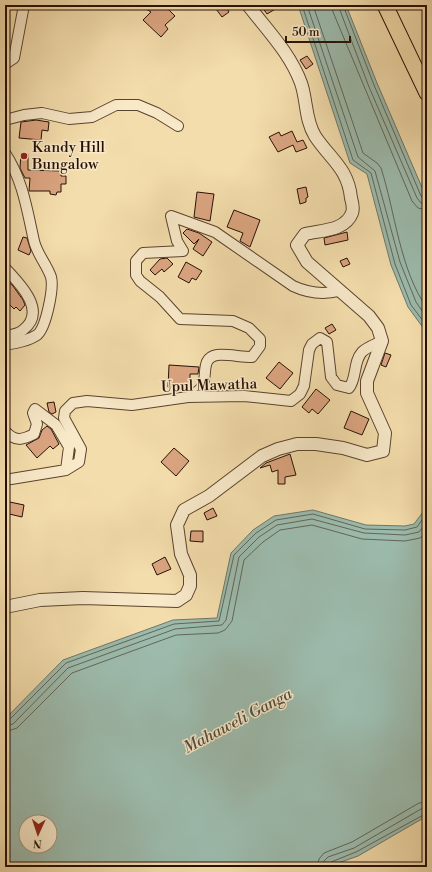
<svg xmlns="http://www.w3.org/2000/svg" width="432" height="872" viewBox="0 0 432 872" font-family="'Libre Bodoni',serif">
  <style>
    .water { fill: #9cbbad; stroke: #6d776a; fill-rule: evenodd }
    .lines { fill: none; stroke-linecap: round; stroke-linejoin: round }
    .shore { stroke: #616659; stroke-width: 1 }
    .building { fill: #dba581; stroke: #261005 }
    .minor-casing { stroke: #5a432f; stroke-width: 12 }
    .tertiary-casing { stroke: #5a432f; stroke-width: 14 }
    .primary-casing { stroke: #261005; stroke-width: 17 }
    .minor { stroke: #f8e9c9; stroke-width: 10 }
    .tertiary { stroke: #f8e9c9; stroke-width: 12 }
    .primary { stroke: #f4ddac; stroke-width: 15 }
    .poi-dot { fill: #8f2418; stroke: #f8e9c9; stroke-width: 1.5 }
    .labels { text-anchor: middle; stroke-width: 3; stroke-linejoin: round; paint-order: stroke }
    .poi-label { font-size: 15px; fill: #261005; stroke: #f8e9c9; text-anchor: start }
    .street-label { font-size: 15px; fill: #261005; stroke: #f8e9c9 }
    .water-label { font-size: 16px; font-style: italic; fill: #4f4c40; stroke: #f8e9c9 }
  </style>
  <rect width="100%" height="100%" fill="#f4ddac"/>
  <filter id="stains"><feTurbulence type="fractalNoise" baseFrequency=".005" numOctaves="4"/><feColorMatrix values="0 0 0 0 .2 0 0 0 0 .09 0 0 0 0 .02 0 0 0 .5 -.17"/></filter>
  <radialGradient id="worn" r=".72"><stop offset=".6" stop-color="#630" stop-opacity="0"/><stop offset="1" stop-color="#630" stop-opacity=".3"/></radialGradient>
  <path class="water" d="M298,5h48l31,78 50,116v134l-19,-26 -17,-42 -24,-91 -17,-11z
    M426,508l1,308 -69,40 -31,11h-322v-148l58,-59 110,-40 44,-2 14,-65 22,-23 21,-14 39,-6 53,15 39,1 9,-2zM26,822h24v24h-24z"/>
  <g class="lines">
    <path class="shore" d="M302,5l51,155 18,13 24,91 16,41 16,21
      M307,5l51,152 17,14 25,91 16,40 11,16
      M313,5l50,148 14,10 4,5c14,43 19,103 46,140
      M332,5l1,7 79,189 6,7 9,2
      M338,5l31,82 48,111 4,5 6,1
      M343,5l31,80 47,111 6,3
      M5,721l4,-1 57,-57 108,-39 45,-3 15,-66 22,-22 20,-13 37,-6 52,15 40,1 12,-3 10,-14
      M5,726l8,-2 55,-56 107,-39 47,-4 4,-5 13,-63 20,-20 18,-12 35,-6 52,14 41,2 14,-3 8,-10
      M5,732l12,-4 55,-55 104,-38 42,-2 7,-3 7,-9 12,-61 19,-18 17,-12 32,-5 50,14 43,2 15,-3 7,-6
      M317,867l2,-8 5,-6 28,-11 67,-39 8,-1
      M323,867l1,-6 4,-4 26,-9 67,-39 6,-1
      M328,867l3,-5 25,-10 71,-39"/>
  </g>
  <path class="building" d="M140,5h24l11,11 -10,9 3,4 -7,8 -18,-17 8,-8z
    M213,5h12l4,7 -7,5z
    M266,5h16l-15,9 -5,-7z
    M307,56l6,8 -7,5 -6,-9z
    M36,120l13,2 -1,9 -6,-1 -1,10 -22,-2 2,-16z
    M292,131l5,11 6,-2 4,8 -11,4 -3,-7 -15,7 -9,-15 10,-5 2,4z
    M21,153l7,1v16l33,1v5h5v8h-5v8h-4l-1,3 -6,-1v-3h-21l1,-13h-5l-5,-10z
    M306,187l2,10 -2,1v4l-6,2 -3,-15z
    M197,192l17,2 -4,27 -16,-4z
    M234,210l26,10 -10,27 -10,-6 3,-8 -16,-6z
    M187,229l12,4 13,9 -9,14 -10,-7 6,-10 -5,5 -11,-11z
    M347,232l1,8 -23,5 -1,-7z
    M23,237l4,1 4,13 -2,4 -11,-5z
    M167,258l6,6 -9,8 -2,-3 -7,6 -5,-5 10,-11z
    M347,258l3,6 -7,3 -3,-6z
    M186,262l16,9 -6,9 -4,-2 -3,5 -11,-6z
    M5,279l8,7 10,14 2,5 -5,6 -4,-4 -2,2 -9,-9z
    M332,324l4,6 -7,4 -4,-6z
    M385,353l6,2 -5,12 -5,-2z
    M279,362l14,11 -13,16 -14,-11z
    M169,365l30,2 -1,7h-8v14l-22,-1z
    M316,389l14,11 -12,14 -6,-5 -3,4 -7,-6z
    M54,402l2,10 -4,2 -3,-2 -2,-9z
    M351,411l18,8 -7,16 -18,-7z
    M47,426l4,3 8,15 -6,5 -3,-3 -13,12 -11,-13 13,-7 3,-8z
    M174,448l15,13 -13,15 -15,-14z
    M290,454l6,21 -11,2v7h-7v-14l-6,2 -2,-7 -10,3 6,-5z
    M5,501l19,4 -2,12 -17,-4z
    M213,508l4,8 -10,4 -3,-7z
    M191,531h12v11l-13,-1z
    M165,557l6,12 -14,6 -5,-11z"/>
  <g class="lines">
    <defs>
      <path id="minor" d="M5,64l9,-6 10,-53
        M5,120l19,-5 18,-2 27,6 23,-2 24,-12h22l19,8 21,13
        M5,153c18,27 22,57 29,88 3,13 13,24 17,36 3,11 -5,51 -14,58 -9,6 -21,8 -32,10
        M5,268c14,15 43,43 18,62 -4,4 -13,5 -18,6
        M188,397c4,-2 10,-5 13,-9 8,-10 -2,-30 16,-33 11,-1 24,2 35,2l8,-11v-7l-11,-11 -16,-7 -53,-2 -20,-22 -20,-16 -4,-6v-14l7,-8 40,-2 -6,-10 -6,-25 44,16 78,54c15,7 29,9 46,5
        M5,431c10,11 17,9 29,3l3,-10 -4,-11 2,-4 21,16 13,22 -3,23
        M5,480l61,-10 13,-8 2,-13 -17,-31 1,-7 8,-8 14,-2 45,4 56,-8 56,-1 47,5 9,-7 4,-8 5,-36 3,-6 8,-6 7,4 4,35 6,8 12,3c8,-10 4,-26 13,-36 5,-5 14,-8 20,-11"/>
      <path id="tertiary" d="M5,607l35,-7 43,-2 94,3 9,-6 4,-9v-11l-9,-21 -4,-29 7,-15 25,-14 53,-40 16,-7 19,-5h19l27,4 24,7 16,-4 2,-18 -18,-40v-12l15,-40 -4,-13 -9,-12 -62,-54 -10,-17 8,-11c17,-4 40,-3 47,-21 2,-5 0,-11 -1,-15 -3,-30 -21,-39 -36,-62 -10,-16 -8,-36 -14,-53 -11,-30 -34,-53 -53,-78"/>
      <path id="primary" d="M385,5l42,88"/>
    </defs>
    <use href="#minor" class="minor-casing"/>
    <use href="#tertiary" class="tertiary-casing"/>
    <use href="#primary" class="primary-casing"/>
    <use href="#minor" class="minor"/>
    <use href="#tertiary" class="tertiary"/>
    <use href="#primary" class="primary"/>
  </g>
  <circle class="poi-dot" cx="24" cy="156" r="4"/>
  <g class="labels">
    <g class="poi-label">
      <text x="32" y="152">Kandy Hill<tspan x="32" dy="17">Bungalow</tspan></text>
    </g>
    <g class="street-label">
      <text transform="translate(209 385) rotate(-2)" y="5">Upul Mawatha</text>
    </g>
    <g class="water-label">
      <text transform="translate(237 720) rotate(-28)" y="6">Mahaweli Ganga</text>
    </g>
  </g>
  <rect width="432" height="872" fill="none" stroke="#f4ddac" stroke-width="20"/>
  <rect x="6" y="6" width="420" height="860" fill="none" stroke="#261005" stroke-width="2"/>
  <rect x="10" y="10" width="412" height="852" fill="none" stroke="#261005"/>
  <g transform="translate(38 834) rotate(183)"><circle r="19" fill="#f8e9c9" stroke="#a4927b"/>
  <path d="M0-3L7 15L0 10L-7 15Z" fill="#8f2418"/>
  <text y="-6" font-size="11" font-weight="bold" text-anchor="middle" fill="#261005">N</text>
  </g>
  <path d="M286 36v6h64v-6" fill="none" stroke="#261005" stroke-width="2"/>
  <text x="292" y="36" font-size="12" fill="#261005" stroke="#f8e9c9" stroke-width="3" paint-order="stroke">50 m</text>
  <rect width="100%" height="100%" filter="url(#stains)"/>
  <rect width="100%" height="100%" fill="url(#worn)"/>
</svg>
